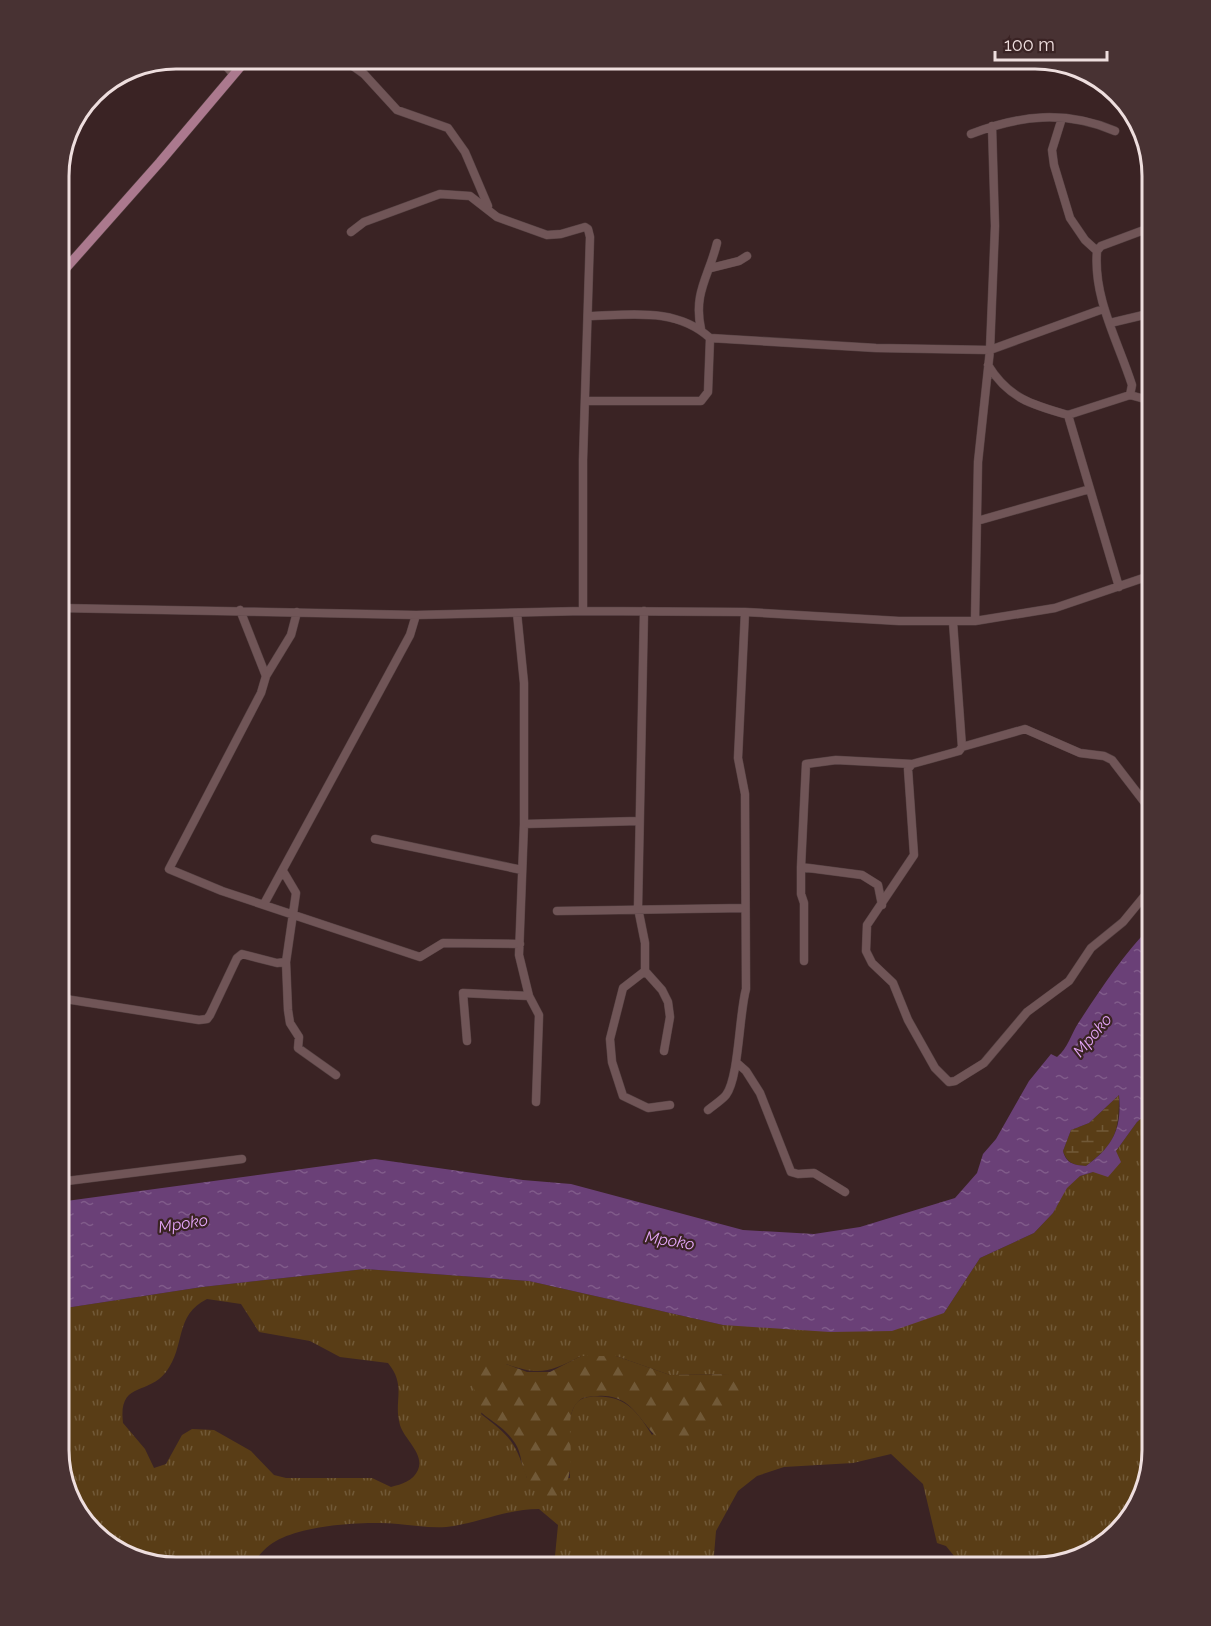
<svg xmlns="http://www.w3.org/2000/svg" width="1211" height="1626" viewBox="0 0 1211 1626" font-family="Raleway,sans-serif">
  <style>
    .grass { fill: url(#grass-tufts); fill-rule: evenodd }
    .forest { fill: url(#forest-firs) }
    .wetland { fill: url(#wetland-marsh) }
    .water { fill: url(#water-ripples); fill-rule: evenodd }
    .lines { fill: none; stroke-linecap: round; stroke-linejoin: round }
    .minor-casing { stroke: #564243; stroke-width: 9 }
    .major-casing { stroke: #564243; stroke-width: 10 }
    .minor { stroke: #705557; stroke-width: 8 }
    .major { stroke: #ab798e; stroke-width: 9 }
    .labels { text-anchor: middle; stroke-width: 4.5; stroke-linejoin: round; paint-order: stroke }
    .water-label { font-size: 16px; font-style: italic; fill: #e4a6f8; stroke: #3a2324 }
    .rim { fill: none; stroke: #eedede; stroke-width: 3 }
  </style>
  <defs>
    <pattern id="grass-tufts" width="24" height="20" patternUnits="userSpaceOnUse" patternTransform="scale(1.5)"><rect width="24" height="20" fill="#593d16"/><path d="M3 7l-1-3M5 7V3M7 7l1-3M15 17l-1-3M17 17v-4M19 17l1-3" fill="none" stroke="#715937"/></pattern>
    <pattern id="forest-firs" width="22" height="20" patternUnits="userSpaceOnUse" patternTransform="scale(1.5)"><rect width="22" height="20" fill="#593d16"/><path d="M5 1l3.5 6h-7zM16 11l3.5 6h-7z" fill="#715937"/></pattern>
    <pattern id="wetland-marsh" width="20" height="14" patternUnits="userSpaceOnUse" patternTransform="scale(1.5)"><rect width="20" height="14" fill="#593d16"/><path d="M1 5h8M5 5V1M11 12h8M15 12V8" fill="none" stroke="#715937"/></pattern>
    <pattern id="water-ripples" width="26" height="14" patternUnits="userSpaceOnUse" patternTransform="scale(1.5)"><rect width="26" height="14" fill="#6a4077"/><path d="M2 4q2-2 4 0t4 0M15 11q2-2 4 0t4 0" fill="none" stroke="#805b8a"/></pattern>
  </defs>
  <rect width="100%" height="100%" fill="#3a2324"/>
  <path class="grass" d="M1152,1109v341l-15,58 -43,44 -59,15h-72l-17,-21 -9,-3 -14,-59 -32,-30 -38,9 -69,4 -27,9 -19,15 -22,40 -3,36h-153l-5,-11 3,-31 -19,-16c-30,0 -56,12 -85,17 -23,4 -51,-3 -74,-3 -28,-1 -80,4 -104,18 -11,6 -19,16 -25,26h-82l-52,-15 -43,-43 -15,-59v-141l143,-22 163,-18 164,12 194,44 221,-12 36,-55 54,-25 19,-20 13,-25 14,-12 13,-4 23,-21 21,-29zM207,1299l34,5 18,28 51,9 30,16 48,6c19,23 5,38 12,62 4,14 25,29 18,45 -5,11 -16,14 -27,17l-19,-9h-86l-12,-3 -23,-24 -37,-21 -22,-1 -10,6 -16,29 -12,4 -9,-19 -22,-26c-5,-42 24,-27 43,-51 20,-26 8,-57 41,-73zM581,1356h35l54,19 60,-1 -78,61c-17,-27 -29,-41 -62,-38 -7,0 -14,4 -17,12 -8,19 -3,48 -3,69h-43c-12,-36 -15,-40 -46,-64l25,-50c34,12 44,8 75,-8z"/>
  <path class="forest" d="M581,1356h35l54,19 60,-1 12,4 6,9c-10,14 -24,24 -37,34 -72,59 -55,-29 -113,-25 -6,1 -12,0 -17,3 -26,19 6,69 -24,97h-13c-5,-6 -13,-11 -17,-18 -6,-10 -5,-25 -12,-35 -23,-34 -47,-18 -40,-72l8,-7h23l21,8h23z"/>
  <path class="wetland" d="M1119,1095c0,37 -3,48 -33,71 -13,-1 -19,-3 -23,-15l8,-21 18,-7z"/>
  <path class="water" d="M1152,925v184l-15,13 -21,29 5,11 -13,15 -15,-5 -13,4 -13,12 -14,25 -19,20 -54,25 -36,55 -52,18 -62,1 -107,-7 -194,-44 -164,-12 -163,18 -143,22v-107l316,-43 148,21 48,4 172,46 71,4 46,-7 95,-29 22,-25 6,-19 13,-15 33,-58 22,-27 6,3c11,-9 14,-23 22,-35 23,-35 44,-67 73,-97zM1119,1095c3,34 -6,51 -33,71 -13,-1 -20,-3 -23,-15l8,-21 18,-7z"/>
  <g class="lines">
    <defs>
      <path id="minor" d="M220,59l13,15
        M343,59l21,15 33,36 51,18 17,24 23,54
        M1062,118l-10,32 2,15 16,53 15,22 12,11
        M971,134c49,-19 94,-24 144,-3
        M351,232l13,-10 76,-28 30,2 27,21 50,18 14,-1 24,-7 3,2 2,8 -7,223v151
        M711,268l28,-7 8,-5
        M589,316c42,-1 87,-9 121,22
        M1110,323l42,-10
        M701,329c-8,-36 8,-53 16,-86
        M988,365c20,33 44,40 80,50
        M1130,395l22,6
        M587,401h114l7,-9 2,-54 166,10 114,2 113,-41
        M977,521l113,-32
        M1119,587l-51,-172 62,-20 2,-10c-14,-44 -39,-87 -35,-134l4,-5 51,-19
        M59,608l357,7 167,-4 162,1 154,9h76l80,-13 97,-33
        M240,610l26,66 -5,17 -92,176 53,22 198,66 23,-14 77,1
        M644,611l-6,297 7,35v28l17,19 6,12 2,15 -6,34
        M517,613l7,70v141l-5,131 10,41 10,19 -3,87
        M975,621l3,-159 12,-112 5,-124 -3,-100
        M953,622l9,125 63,-18 55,24 24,3 8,4 40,52
        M266,676l25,-41 6,-23
        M962,747l-3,4 -47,13 -4,5 6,86 -47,70 -1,26 6,12 21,20 15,37 27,48 14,14 6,-1 29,-18 43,-51 42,-31 22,-33 32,-26 28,-34 1,-14
        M524,824l115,-3
        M375,839l147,31
        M1152,856v-9
        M801,867l61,8 16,10 4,20
        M283,871l13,22 -10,69 2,48 2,13 9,14 -1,11 38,27
        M264,904l146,-269 6,-20
        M557,911l188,-3
        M804,961v-58l-3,-9v-27l5,-103 30,-4 76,4
        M645,971l-22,17 -13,51 2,23 11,34 25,12 22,-3
        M59,998l140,22 8,-1 3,-4 27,-57 5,-4 35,9 9,-1
        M467,1041l-4,-48 66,3
        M737,1063l9,8 14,22 31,79 7,2 16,-1 31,19
        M708,1110c6,-5 14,-10 18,-15 13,-17 13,-81 20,-106l-1,-195 -7,-36 7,-146
        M59,1182l183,-23"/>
      <path id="major" d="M59,276l101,-114 87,-103"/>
    </defs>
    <use href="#minor" class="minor-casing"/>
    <use href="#major" class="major-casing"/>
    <use href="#minor" class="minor"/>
    <use href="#major" class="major"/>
  </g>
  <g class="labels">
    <g class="water-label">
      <text transform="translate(1092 1035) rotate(-50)" y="6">Mpoko</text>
      <text transform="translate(183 1223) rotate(-9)" y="6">Mpoko</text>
      <text transform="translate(670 1240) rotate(9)" y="6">Mpoko</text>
    </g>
  </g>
  <path d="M0 0H1211V1626H0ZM176 69H1035A107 107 0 0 1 1142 176V1450A107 107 0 0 1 1035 1557H176A107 107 0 0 1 69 1450V176A107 107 0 0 1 176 69Z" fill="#483233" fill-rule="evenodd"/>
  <path class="rim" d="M176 69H1035A107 107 0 0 1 1142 176V1450A107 107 0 0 1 1035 1557H176A107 107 0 0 1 69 1450V176A107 107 0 0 1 176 69Z"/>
  <path d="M995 51v9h112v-9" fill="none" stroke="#eedede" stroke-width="3"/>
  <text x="1004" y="51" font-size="18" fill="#eedede" stroke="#3a2324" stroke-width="4.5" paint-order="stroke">100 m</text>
</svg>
